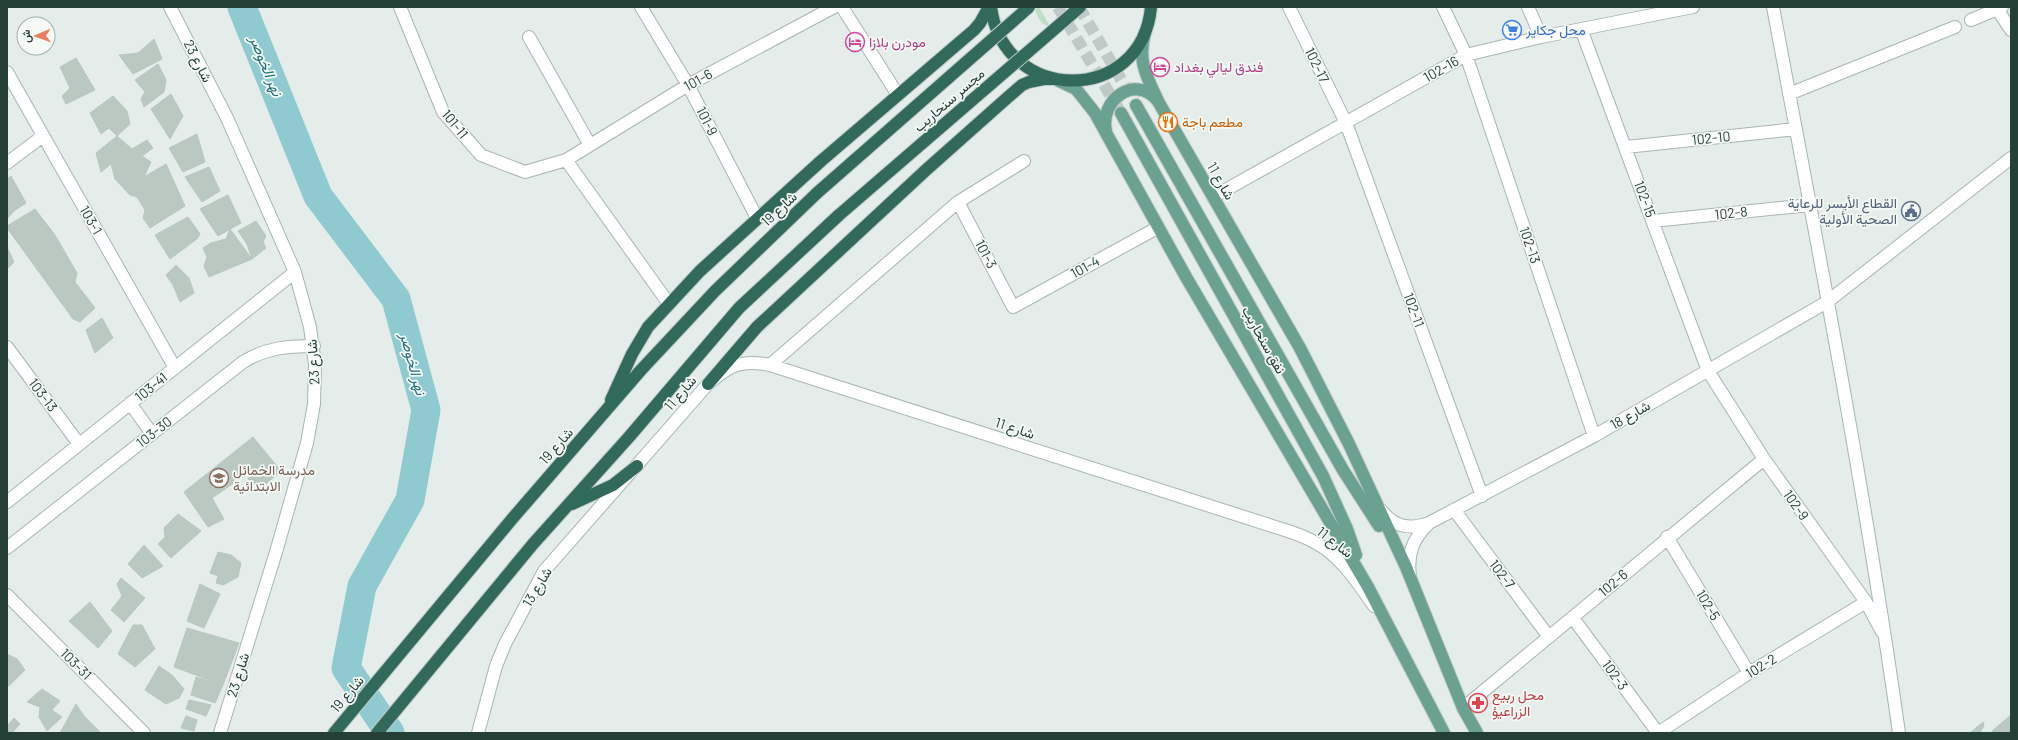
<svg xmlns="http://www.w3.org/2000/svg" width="2018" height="740" viewBox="0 0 2018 740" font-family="Barlow,Vazirmatn,sans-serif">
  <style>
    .green { fill: #bedec5 }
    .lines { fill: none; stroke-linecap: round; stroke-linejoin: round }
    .river { stroke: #8ecad0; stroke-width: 29 }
    .building { fill: #bac8c2; stroke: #b7c7bf }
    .major-tunnel { stroke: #becac5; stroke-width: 12; stroke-dasharray: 12 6; stroke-linecap: butt }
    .minor-casing { stroke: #a7b5b0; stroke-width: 14 }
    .major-casing { stroke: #c2c9c7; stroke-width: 14 }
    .highway-casing { stroke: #c2c9c7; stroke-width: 14 }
    .minor { stroke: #fff; stroke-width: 12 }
    .major { stroke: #6aa190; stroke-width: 12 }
    .highway { stroke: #316a5b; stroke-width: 12 }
    .highway-bridge-casing { stroke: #c2c9c7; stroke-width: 14; stroke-linecap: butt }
    .highway-bridge { stroke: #316a5b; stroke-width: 12 }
    .labels { text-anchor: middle; stroke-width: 3.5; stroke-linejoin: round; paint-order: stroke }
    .shop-label { font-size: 14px; fill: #366cbe; stroke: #f5faf7; text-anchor: start }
    .hotel-label { font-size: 14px; fill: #b23c85; stroke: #f5faf7; text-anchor: start }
    .street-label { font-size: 14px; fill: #243f36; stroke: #f5faf7 }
    .food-label { font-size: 14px; fill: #c56008; stroke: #f5faf7; text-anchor: start }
    .service-label { font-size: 14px; fill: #4e5e75; stroke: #f5faf7; text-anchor: end }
    .education-label { font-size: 14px; fill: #785e54; stroke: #f5faf7; text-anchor: start }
    .health-label { font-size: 14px; fill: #be3a42; stroke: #f5faf7; text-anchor: start }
    .water-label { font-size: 15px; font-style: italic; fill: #1f6f79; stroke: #f5faf7 }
  </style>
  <rect width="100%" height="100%" fill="#e4ede9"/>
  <path class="green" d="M1035,7h4l12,21 24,-10c-13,18 -38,11 -40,-11z"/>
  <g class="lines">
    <path class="river" d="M242,7l76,189 78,103 30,111 -16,90 -48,86 -16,82 44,65"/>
  </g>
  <path class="building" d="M154,39l8,20 -29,15 -14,-19 19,-2z
    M76,58l19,32 -29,14 -4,-8 8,-8 -10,-21z
    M158,64l8,16 -2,12 -20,15 -3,-8 4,-7 -10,-12z
    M171,94l12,22 -13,23 -19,-30z
    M113,96l14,15 3,13 -13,12 -8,-8 -8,6 -11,-21z
    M197,134l8,28 -22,10 -14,-24z
    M117,136l15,13 15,-9 6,8 -11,8 9,6 -7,15 22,-13 19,42 -35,22 -7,-10 2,-8 -8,-13 -7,-2 -15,-16 -4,-15 -10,8 -5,-19z
    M209,167l11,24 -18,11 -17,-25z
    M11,176l15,27 -12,8 -7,8v-40z
    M228,195l13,28 -23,13 -18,-27z
    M35,209l20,26 22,38 -2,9 20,26 -15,14 -7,-3 -66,-91v-2z
    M188,217l12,17 -3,5 -27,20 -15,-24z
    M256,221l10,15 -3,6 3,6 -14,11 -5,-15 -9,-13z
    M230,229l22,30 -43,18 -5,-11 3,-9 -4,-9 8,-5 15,-4z
    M7,247l7,15 -7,7z
    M176,265l13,13 5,15 -14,9 -7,-17 -7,-10z
    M102,318l11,20 -18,15 -9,-23z
    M253,437l28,34 -21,18 -12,-10 6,-10 -42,29 12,21 -16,8 -24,-35z
    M178,514l23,17 -30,27 -13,-14 7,-7 -1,-9z
    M144,545l19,21 -21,12 -14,-14z
    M218,552l13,3 10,8 -3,14 -15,8 -7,-2 2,-7 -8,-3z
    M121,578l24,20 -21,24 -13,-12 11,-14 -5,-12z
    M200,584l20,10 -16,34 -17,-7z
    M90,602l22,29 -14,17 -29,-27z
    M133,625h9l13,24 -20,18 -17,-13z
    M187,628l52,15 -16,42 -49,-18z
    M7,654l10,5 8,11 -16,16 -2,-1z
    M159,666l13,9 12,14 -5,9 -13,6 -21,-14z
    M196,677l27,8 -8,18 -24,-8z
    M42,689l18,12 -8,9 10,7 -15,14 -8,-14 1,-10 -13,-5z
    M189,700l22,5 -5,11 -20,-7z
    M76,704l8,12 17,17h-41z
    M2011,715v18h-18l-1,-2z
    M186,716l11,4 -3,11 -13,-3z
    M14,718l6,6 -8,9h-5v-7z
    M1983,722l1,4 -4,6 1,1h-11z"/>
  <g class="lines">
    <path class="major-tunnel" d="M1058,7l63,106
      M1079,7l57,98"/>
    <defs>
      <path id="minor" d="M170,7l57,111 68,154 15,55 5,38 -1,39 -7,39 -31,109 -56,181
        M400,7l43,105 38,43 44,17 41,-12 122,-75 146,-78
        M641,7l47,78 69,133
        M842,7l56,88
        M1289,7l57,116 136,373
        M1443,7l23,48 128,381
        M1528,7l13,30
        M1773,7c45,241 92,483 126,726
        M1997,9l14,21
        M1971,20l31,-13
        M1581,29l127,342 56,88 102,143 16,30
        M529,37l61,108
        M7,72l168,296
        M1789,94l166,-67
        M1626,147l170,-18
        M566,160l103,144
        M7,163l36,-27
        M1213,197l253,-142 75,-18 152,-30
        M958,202l55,105 144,-79
        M1653,221l157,-16
        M7,347l72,97
        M770,365l188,-163 66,-41
        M130,403l22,31
        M7,502l288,-230
        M1381,510c13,17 28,20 48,13l165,-87 233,-134 184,-144
        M1455,511l94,126
        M1667,537l82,136
        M7,548l236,-186c23,-14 44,-16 71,-16
        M1410,576c-3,-22 3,-37 18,-52
        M7,595l137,138
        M1573,618l85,115
        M1463,708l301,-249
        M478,733l18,-67 9,-22 39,-73 164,-187c22,-19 33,-25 62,-19l518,166c9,3 18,6 26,11 26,13 44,41 60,64
        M1658,733l91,-60 117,-71"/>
      <path id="major" d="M1145,33c-8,29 2,44 14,70l141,245 49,96 57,123 57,141 14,25
        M1057,80l19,9 19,24 91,164 182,310 76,146
        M1136,105l207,365 36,56
        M1121,113l202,363 24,53 9,26
        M1106,131c-7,-31 29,-57 51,-31"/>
      <path id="highway" d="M991,7c13,98 151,98 160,0
        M708,384l49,-57 169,-157 81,-72 15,-13 7,-3 15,-3h9
        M611,400l21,-46 16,-27 52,-56 121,-110 153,-131 6,-7 9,-16
        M572,504l41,-19 24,-19
        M334,733l178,-214 129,-149 74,-79 102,-98
        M377,733l156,-189 96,-107 110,-129 100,-93"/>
    </defs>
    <use href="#minor" class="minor-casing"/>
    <use href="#major" class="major-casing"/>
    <use href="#highway" class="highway-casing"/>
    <use href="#minor" class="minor"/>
    <use href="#major" class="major"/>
    <use href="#highway" class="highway"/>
    <defs>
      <path id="highway-bridge" d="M817,193l212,-186
        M839,215l241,-208"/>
    </defs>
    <use href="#highway-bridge" class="highway-bridge-casing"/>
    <use href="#highway-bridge" class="highway-bridge"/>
  </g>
  <defs>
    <symbol id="supermarket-ring" viewBox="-11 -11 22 22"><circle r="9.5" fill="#f5faf7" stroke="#3f7fe0" stroke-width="1.5"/><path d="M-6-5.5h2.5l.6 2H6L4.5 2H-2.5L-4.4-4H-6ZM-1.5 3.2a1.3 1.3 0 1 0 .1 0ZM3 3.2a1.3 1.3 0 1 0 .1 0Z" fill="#3f7fe0"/></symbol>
    <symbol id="hotel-ring" viewBox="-11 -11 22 22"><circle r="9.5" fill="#f5faf7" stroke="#d1479c" stroke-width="1.5"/><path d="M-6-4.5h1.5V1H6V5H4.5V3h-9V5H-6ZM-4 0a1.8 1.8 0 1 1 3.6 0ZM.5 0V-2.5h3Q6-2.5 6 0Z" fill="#d1479c"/></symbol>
    <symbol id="restaurant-ring" viewBox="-11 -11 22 22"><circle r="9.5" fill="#f5faf7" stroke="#e8710a" stroke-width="1.5"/><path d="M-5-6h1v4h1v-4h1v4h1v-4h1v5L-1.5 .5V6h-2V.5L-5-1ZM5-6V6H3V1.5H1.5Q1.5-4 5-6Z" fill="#e8710a"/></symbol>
    <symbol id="civic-ring" viewBox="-11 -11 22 22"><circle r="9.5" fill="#f5faf7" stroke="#5c6f8a" stroke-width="1.5"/><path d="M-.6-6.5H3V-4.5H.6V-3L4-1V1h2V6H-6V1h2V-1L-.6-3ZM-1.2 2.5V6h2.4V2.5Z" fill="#5c6f8a"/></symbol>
    <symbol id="school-ring" viewBox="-11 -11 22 22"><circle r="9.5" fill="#f5faf7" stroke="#8d6e63" stroke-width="1.5"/><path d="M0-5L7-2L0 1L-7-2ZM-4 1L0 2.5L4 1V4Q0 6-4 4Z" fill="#8d6e63"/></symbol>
    <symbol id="pharmacy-ring" viewBox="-11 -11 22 22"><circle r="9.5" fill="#f5faf7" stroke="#e0444e" stroke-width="1.5"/><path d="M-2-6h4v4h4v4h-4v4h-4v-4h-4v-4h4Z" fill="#e0444e"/></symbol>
  </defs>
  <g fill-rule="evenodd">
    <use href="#supermarket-ring" x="1501" y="19" width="22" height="22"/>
    <use href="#hotel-ring" x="844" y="31" width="22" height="22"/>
    <use href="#hotel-ring" x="1149" y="56" width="22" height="22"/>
    <use href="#restaurant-ring" x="1157" y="111" width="22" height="22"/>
    <use href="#civic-ring" x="1900" y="200" width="22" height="22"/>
    <use href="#school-ring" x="208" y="467" width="22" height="22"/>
    <use href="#pharmacy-ring" x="1467" y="692" width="22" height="22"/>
  </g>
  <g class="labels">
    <g class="shop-label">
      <text x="1526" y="35">محل جكاير</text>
    </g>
    <g class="hotel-label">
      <text x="869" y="47">مودرن بلازا</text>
      <text x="1174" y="72">فندق ليالي بغداد</text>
    </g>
    <g class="street-label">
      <text transform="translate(198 61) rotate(63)" y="5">شارع 23</text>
      <text transform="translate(1317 65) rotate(64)" y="5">102-17</text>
      <text transform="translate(1441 69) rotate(-30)" y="5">102-16</text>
      <text transform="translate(698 80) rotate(-29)" y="5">101-6</text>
      <text transform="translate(949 100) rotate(-41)" y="5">مجسر سنحاريب</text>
      <text transform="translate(707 121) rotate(63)" y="5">101-9</text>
      <text transform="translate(455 124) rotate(51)" y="5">101-11</text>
      <text transform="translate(1711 138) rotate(-6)" y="5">102-10</text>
      <text transform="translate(1221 181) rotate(60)" y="5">شارع 11</text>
      <text transform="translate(1645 199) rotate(70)" y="5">102-15</text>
      <text transform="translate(779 209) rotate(-43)" y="5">شارع 19</text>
      <text transform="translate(1731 213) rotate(-6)" y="5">102-8</text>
      <text transform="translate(91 220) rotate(60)" y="5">103-1</text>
      <text transform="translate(1530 245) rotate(71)" y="5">102-13</text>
      <text transform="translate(986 254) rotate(62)" y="5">101-3</text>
      <text transform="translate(1085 267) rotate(-29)" y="5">101-4</text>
      <text transform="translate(1414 310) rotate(70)" y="5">102-11</text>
      <text transform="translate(1264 340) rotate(61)" y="5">نفق سنحاريب</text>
      <text transform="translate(313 362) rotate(-94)" y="5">شارع 23</text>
      <text transform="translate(151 387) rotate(-39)" y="5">103-41</text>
      <text transform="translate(680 393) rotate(-49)" y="5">شارع 11</text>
      <text transform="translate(43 395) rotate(53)" y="5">103-13</text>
      <text transform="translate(1630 415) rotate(-30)" y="5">شارع 18</text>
      <text transform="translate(1015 428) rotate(18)" y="5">شارع 11</text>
      <text transform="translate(154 432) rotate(-38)" y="5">103-30</text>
      <text transform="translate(556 446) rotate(-49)" y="5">شارع 19</text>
      <text transform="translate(1796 505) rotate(55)" y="5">102-9</text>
      <text transform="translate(1335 542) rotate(38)" y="5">شارع 11</text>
      <text transform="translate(1502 574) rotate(53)" y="5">102-7</text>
      <text transform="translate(1613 583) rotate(-40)" y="5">102-6</text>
      <text transform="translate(537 587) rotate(-59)" y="5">شارع 13</text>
      <text transform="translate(1708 605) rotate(59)" y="5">102-5</text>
      <text transform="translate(76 664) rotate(45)" y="5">103-31</text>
      <text transform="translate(1761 666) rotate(-32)" y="5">102-2</text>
      <text transform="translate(238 675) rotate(-73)" y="5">شارع 23</text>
      <text transform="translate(1615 675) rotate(54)" y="5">102-3</text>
      <text transform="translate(347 694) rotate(-50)" y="5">شارع 19</text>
    </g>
    <g class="food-label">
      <text x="1182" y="127">مطعم باجة</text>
    </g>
    <g class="service-label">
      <text x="1897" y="208">القطاع الأيسر للرعاية<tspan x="1897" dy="16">الصحية الأولية</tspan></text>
    </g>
    <g class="education-label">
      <text x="233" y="475">مدرسة الخمائل<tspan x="233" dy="16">الابتدائية</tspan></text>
    </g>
    <g class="health-label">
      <text x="1492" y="700">محل ربيع<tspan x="1492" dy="16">الزراعيؤ</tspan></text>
    </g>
    <g class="water-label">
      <text transform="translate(266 66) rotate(68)" y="5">نهر الخوصر</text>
      <text transform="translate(413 364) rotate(75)" y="5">نهر الخوصر</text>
    </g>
  </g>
  <rect width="2018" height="740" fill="none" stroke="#243f36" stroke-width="16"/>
  <g transform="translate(36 36) rotate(268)"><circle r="19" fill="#f5faf7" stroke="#a1afaa"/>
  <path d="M0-3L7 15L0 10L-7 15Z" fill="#ee7d62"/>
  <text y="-6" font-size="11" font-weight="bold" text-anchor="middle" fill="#243f36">ش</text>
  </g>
</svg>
